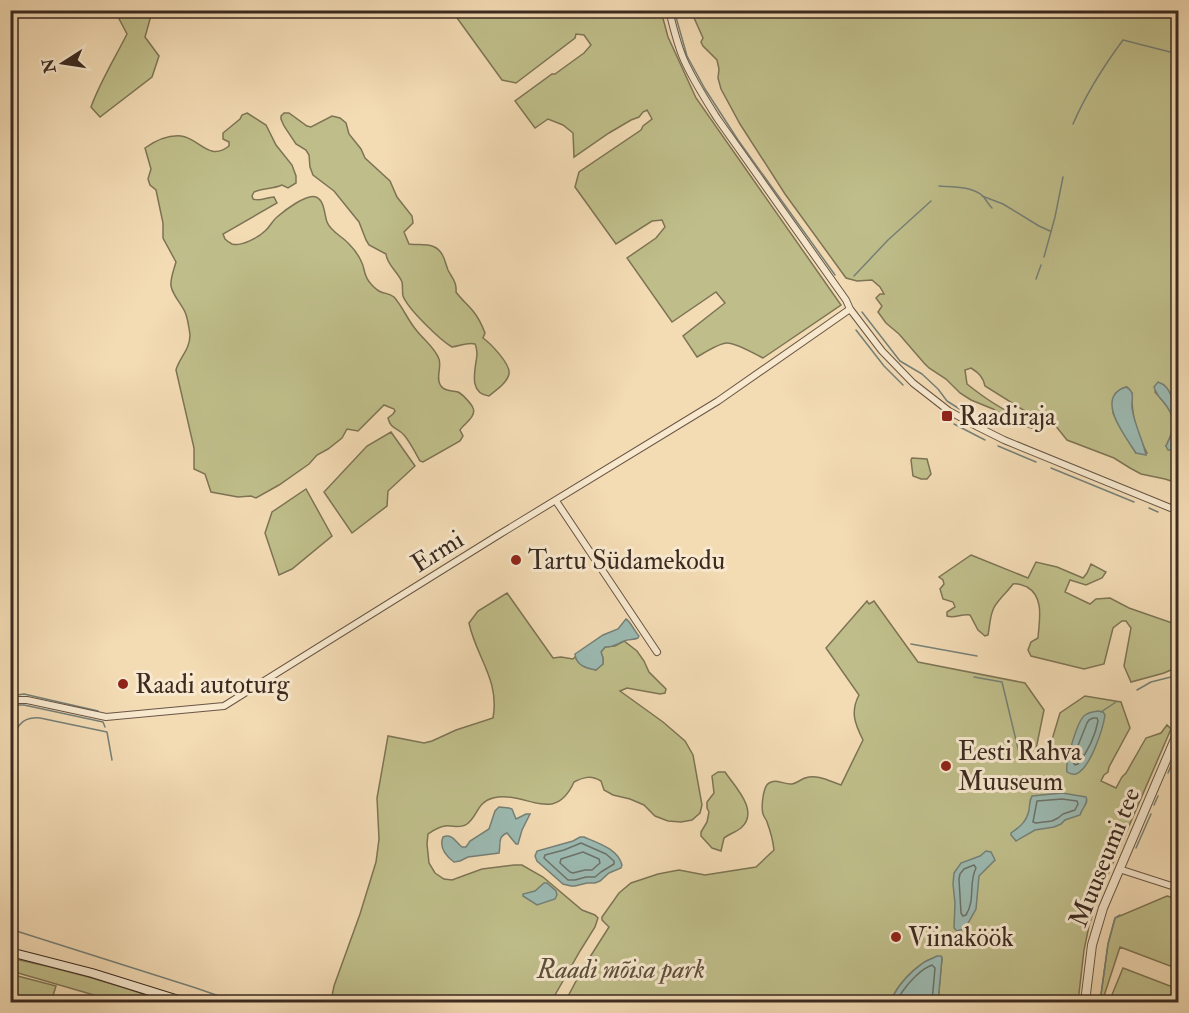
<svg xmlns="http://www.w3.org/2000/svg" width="1189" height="1013" viewBox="0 0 1189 1013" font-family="'IM FELL Double Pica',serif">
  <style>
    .green { fill: #bfbe8a; stroke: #7d7455; stroke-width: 1.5; fill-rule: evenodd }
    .water { fill: #9cbab2; stroke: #758078; stroke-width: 1.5 }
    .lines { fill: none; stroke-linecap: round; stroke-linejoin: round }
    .shore { stroke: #6c7269; stroke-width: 1.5 }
    .stream { stroke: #758078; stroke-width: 1.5 }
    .minor-casing { stroke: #695645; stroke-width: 8 }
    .tertiary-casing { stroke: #695645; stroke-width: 10 }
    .secondary-casing { stroke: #3b2a20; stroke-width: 10 }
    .minor { stroke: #f7e8ce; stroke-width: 6 }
    .tertiary { stroke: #f7e8ce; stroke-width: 8 }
    .secondary { stroke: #f7e8ce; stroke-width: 8 }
    .poi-dot { fill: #8f2418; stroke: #f7e8ce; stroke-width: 2 }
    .labels { text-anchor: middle; stroke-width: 6; stroke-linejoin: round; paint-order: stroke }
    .poi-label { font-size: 26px; fill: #3b2a20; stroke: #f7e8ce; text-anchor: start }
    .street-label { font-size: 26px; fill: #3b2a20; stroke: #f7e8ce }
    .park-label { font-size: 26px; font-style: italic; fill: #5c4f3a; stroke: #f7e8ce }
  </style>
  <rect width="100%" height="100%" fill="#f3dbb4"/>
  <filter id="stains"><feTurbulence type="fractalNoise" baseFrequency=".00333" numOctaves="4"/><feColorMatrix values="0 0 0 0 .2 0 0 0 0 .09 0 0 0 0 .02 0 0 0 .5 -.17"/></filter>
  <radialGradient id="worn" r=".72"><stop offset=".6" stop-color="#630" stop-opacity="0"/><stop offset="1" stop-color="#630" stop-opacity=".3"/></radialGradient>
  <path class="green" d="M115,11h42l-5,1 -7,25 14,19 -7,21 -52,40 -9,-10c9,-25 24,-49 36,-73z
    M452,11h209l7,26 28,61 145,207 -78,53c-8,-4 -27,-15 -36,-15 -8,0 -23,10 -30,14l-14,-21 42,-33 -9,-11 -44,30 -45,-64 29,-20 9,-11 -3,-7 -10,1 -36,23 -41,-57 4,-15 62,-42 2,-4 9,-7 -5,-9 -4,2 -4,5 -8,3 -22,13 -35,24 -1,-24 -10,-8 -15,-6 -13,9 -20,-27 37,-27h3l29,-21 7,-8 -7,-10 -8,-1 -1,4 -59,45 -14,-3z
    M691,11h487v396c-8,-8 -7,-21 -20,-24l-3,9c18,21 25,27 11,54h12l-1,-5 1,-5v49l-4,-3 -9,-3 -24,-5 -11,-6 -16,-10 -47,-18 -16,-20 -4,3h-3l-59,-37c-2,-9 -6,-13 -14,-18l-6,2 2,14c15,12 35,26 53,33 9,3 14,0 20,10l-2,2 -7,-1 -22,-8 -16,-11 -22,-9 -11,-7 -14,-14 -17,-11 -5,-5 -25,-29 -13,-11 -8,-11 4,-6 -6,-8 4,-4h4l-4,-7 -8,-7 -15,1 -11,-3 -61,-84 -45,-70 -19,-35 -3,-11 1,-9 -2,-9 -14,-14 -2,-4 2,-4zM1127,387l5,6c-1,21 5,41 15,60h-11l-19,-31 -4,-9 3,-20 7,-5z
    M247,113l19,12 10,20 16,20 4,11v7l-8,5 -6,-3c-9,4 -19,3 -28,7l-2,4 1,3c8,3 13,-2 21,-2l3,6 -54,31 2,5c2,2 5,4 7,5 9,3 27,-7 33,-13 5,-4 7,-10 12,-14 7,-6 30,-24 39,-20 9,4 8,17 11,25 4,10 15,14 22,22 5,5 10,12 13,19 2,4 2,9 4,13 2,6 10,14 15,16 5,2 8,1 13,5 9,10 14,24 23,34 7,9 18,17 22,28 3,9 -4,19 2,27 4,6 11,4 17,6 4,2 13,11 15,16 4,8 -9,16 -13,22l3,6 -3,5 -37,21 -3,-1c-5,-9 -10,-19 -16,-26 -7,-8 -13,-5 -16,-17l5,-4 2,-3 -1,-2 -10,-4 -26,26 -11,-2 -5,9 -14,11 -11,6 -8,9 -30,21 -23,13 -5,-2 -13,1 -27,-5 -6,-18 -11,-5v-21l-18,-78c3,-12 14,-20 14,-35 -1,-8 -2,-16 -5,-23 -4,-9 -12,-16 -14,-26 -1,-7 3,-17 5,-24l-13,-24v-15l-7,-33 -6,-5 -2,-6 3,-10 -6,-21c10,-7 24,-13 36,-12 18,2 28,26 48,10v-4l-6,-3v-6l17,-14 2,-4z
    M284,113h5l18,13 4,1 21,-11 8,2 6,5 3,11 12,15 4,9 25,23 7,16 15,19 1,7 -9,9 5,12c13,2 27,-3 34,12 2,4 3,9 5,14 4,8 9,12 8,22 5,7 11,12 17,19 5,6 9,14 12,22l-2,5c7,5 28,26 26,36 -2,9 -13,16 -20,22 -22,-3 -13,-28 -12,-42 0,-2 -1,-9 -2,-10 -8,-2 -15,2 -23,3 -12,-7 -44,-38 -49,-51 -1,-4 0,-9 -1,-14 -4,-10 -15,-17 -16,-28l-17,-9 -3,-5 -7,-18 -25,-31 -21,-16 -3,-8 -1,-12 -3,-5 -10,-6 -12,-18 -3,-7v-3z
    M391,432l24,34 -27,25 -1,15 -35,27 -28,-41 43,-46z
    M912,458l15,1 4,15 -4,5h-6l-8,-3 -2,-16z
    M306,489l26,47 -40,33 -13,6 -14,-42 7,-21z
    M971,555l57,23 8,-16 21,5 26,11 4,-5 4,-9 15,8 -4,6 -16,7 -16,-5 -5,12 25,12 6,-5 14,-1 19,10 49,17v42l-14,6 -33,9 -7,-16 7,-38 -5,-7h-4l-9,7 -9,36 -20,5 -53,-13 -3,-6 3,-8 7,-4c1,-16 7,-41 -11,-51 -5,-2 -9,-4 -14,-3 -5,7 -11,12 -16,19 -7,8 -7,22 -9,32l-3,1 -7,-6 -8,-15c-8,-2 -15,4 -23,1v-4l8,-5 -2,-5 -10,-3 -3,-10 4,-5 -1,-4 -4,-3z
    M507,593l46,65 8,-1 12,2 2,-2c5,9 11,11 21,13l7,-6v-6l-2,-6 4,-5 10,-1 9,-5 13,10 7,10 5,11 17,17 -1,4 -5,1 -33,-6 -7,3 43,31 22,19 8,14 9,50 -2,8 -8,7 -11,2 -13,-1 -13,-5 -11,-11 -14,-6 -17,-4 -9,-5 -3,-9c-10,-6 -17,-4 -27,1 -20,44 -48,8 -81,16 -16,4 -15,18 -26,26 -7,5 -14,1 -22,2 -7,1 -11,4 -17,8l-1,10 2,19 6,10 9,6 8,1 30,-11 32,-4h8l21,12 39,33 13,5 3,3 -3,9 -15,24 -29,51h-218l-1,-6 2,-10 26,-72 16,-52 3,-23 -2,-41 11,-62 36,7 8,-2 24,-11 37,-12c7,-38 -17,-61 -24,-95l9,-12z
    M867,601l2,3 5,-3 44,61 107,21 19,27 -8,39 2,8 7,1 3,-5 12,-40 25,-17 36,6 9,26 -21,39 -1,5 -4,3 -3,6 15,7 6,-11 4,-4 20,-35 15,-5 6,-8 4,4 -74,171 -8,26 -5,24 -6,52h-140l4,-44c-16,-5 -42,24 -49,38l-7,1 -8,5h-313l18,-34 26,-41 -7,-7v-3l17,-24 12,-10 27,-9 21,-4 26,5 51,-8 18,-17c-1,-9 -4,-20 -7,-28 0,-1 -4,-7 -4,-8 -2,-7 0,-28 6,-31 8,-5 15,2 23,1 5,-1 8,-4 13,-6 13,-4 24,3 36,7l22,-45c-8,-16 -13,-28 -4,-45l-33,-47z
    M718,772h7c10,15 35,39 16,56 -5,4 -12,6 -17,10l-3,13 -9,-3 -11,-12v-4l6,-10 2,-10 -2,-4v-6l7,-9 -2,-17z
    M1167,896l11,3v70l-58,-22 -18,55h-2l8,-58 7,-26z
    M11,958c53,11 105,26 156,44h-49l-107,-31z
    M1123,968l55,21v13h-69z
    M10,974l46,12 -5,16h-40z"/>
  <path class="water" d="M1158,382c13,4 12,17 20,25v29c-2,4 0,8 -1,12l-5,2h-4l-2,-4c10,-20 11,-28 -4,-46 -4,-4 -6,-7 -8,-13z
    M1126,387c10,5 5,13 6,21 2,16 11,32 14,47l-10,-2c-11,-17 -42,-56 -10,-66z
    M626,619c4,2 9,13 13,17l-1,2c-4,2 -9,1 -14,3 -8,3 -9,6 -19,6l-4,5 2,6v6l-7,6c-11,-2 -20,-5 -21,-16l28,-19 15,-6z
    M1098,711l5,1 2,3c-2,14 -15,54 -29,59 -4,1 -6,0 -9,-2 -2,-9 10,-50 17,-56 4,-4 9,-4 14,-5z
    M1062,793l24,4c3,6 -4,11 -6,18l-15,5 -4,4 -7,3 -19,3 -19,11 -5,-6v-2c9,-6 16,-12 18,-23 1,-5 0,-9 3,-14z
    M499,807l10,1 3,1 4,10 10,-5h4l-8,16 -4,14h-2l-9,-11c-10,4 -6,12 -8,20l-31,4 -8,4 -6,1c-8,-6 -15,-15 -11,-25 10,-4 12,5 19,10h4l4,-6 19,-12 6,-18z
    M580,837h4c14,6 34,12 38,28l-1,3 -12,5 -9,8 -5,2h-8l-12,3h-4l-8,-2 -26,-23 -2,-5 2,-5 36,-10z
    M986,851l5,1 4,8 -16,16 -3,33 -9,16 -4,4 -6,2 -3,-3 1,-25 -2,-19 1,-11 7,-10 19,-7z
    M544,883h3l9,8 1,4 -2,4 -18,6 -14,-9v-2l12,-3z
    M937,956h4l1,2 -4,44h-60l8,-5 7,-1c7,-13 19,-25 30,-33 4,-3 9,-4 14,-7z"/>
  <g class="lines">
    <path class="shore" d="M1093,718h4l1,3c-3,16 -10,30 -20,43l-3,1 -2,-3v-4l14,-35 2,-3z
      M1062,799l15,2 1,3 -3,6 -12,4 -5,4 -6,3 -16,2 -3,-1 4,-21z
      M581,843l25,11 8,7v3l-13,8 -6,5h-9l-11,3h-7l-24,-22 1,-3 19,-5z
      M583,852l16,7 1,4 -8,7h-7l-12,3 -3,-1 -10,-9 1,-4z
      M974,865l2,3c-8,16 0,30 -10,47l-3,1 -2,-3 -2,-34 1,-5 4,-5z
      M892,1002c7,-2 7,-5 10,-10 7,-10 19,-23 30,-27l3,3 -3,34"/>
    <path class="stream" d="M674,10l13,46 18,33 33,51 97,135
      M1073,124c13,-30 30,-57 50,-84l55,14
      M939,186c14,1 32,0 44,10 3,4 6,9 9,12
      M982,196l21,8 36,22 11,5
      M1044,257l11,-40 8,-40
      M854,276l34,-36 43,-39
      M1036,279l5,-14
      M862,312l38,49 22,13 16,15 9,12 22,14
      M856,330l28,36 19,19
      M954,424l31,16
      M998,446l38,16
      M1051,468l83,34
      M1149,508l9,4
      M911,644l66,12
      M974,677l28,5 19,79
      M1137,690l14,-8 20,-5 7,-5
      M10,696l14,-2 74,17
      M10,710l9,-5h5l79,17 2,5
      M1101,712l15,-10
      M10,749c5,-18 8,-33 30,-31l67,14 5,28
      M1168,773l10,-24
      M1154,805l4,-9
      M1136,848l15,-34
      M10,929l186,59 40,14
      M1100,1002l8,-58 7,-26 5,-3"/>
    <defs>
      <path id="minor" d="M669,10c4,17 8,34 15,50 9,20 21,39 33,58l129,182 4,9 32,42 31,32 36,28 29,16 26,13 174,71
        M556,501l101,151
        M10,701l9,-1h8l79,17 118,-11 276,-172 218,-133 132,-92
        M1119,869l59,19"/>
      <path id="tertiary" d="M1085,1002l7,-57 11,-37 75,-176"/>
      <path id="secondary" d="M10,952l82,21 93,29"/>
    </defs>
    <use href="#minor" class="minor-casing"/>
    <use href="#tertiary" class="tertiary-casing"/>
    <use href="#secondary" class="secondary-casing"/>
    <use href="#minor" class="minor"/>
    <use href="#tertiary" class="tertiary"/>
    <use href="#secondary" class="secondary"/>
  </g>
  <g class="poi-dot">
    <rect x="941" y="410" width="12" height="12" rx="3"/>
    <circle cx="516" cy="560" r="6"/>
    <circle cx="123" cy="684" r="6"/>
    <circle cx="946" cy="766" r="6"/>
    <circle cx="896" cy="937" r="6"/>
  </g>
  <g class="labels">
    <g class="poi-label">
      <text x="959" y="425">Raadiraja</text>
      <text x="528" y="569">Tartu Südamekodu</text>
      <text x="135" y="693">Raadi autoturg</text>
      <text x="958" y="760">Eesti Rahva<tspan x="958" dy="30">Muuseum</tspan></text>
      <text x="908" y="946">Viinaköök</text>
    </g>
    <g class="street-label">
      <text transform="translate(437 551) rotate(-32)" y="9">Ermi</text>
      <text transform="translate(1104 857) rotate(-68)" y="9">Muuseumi tee</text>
    </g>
    <g class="park-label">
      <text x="621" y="978">Raadi mõisa park</text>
    </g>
  </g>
  <rect width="1189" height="1013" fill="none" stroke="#f3dbb4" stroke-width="36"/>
  <rect x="12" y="12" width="1165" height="989" fill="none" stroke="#3b2a20" stroke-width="3"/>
  <rect x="18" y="18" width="1153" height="977" fill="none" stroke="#3b2a20" stroke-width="1.5"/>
  <g transform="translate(63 63) rotate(258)" stroke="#f7e8ce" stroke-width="4.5" paint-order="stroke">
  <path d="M0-4.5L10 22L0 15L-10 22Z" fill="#3b2a20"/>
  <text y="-9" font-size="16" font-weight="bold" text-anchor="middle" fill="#3b2a20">N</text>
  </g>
  <rect width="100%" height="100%" filter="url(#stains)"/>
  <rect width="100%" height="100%" fill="url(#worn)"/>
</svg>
